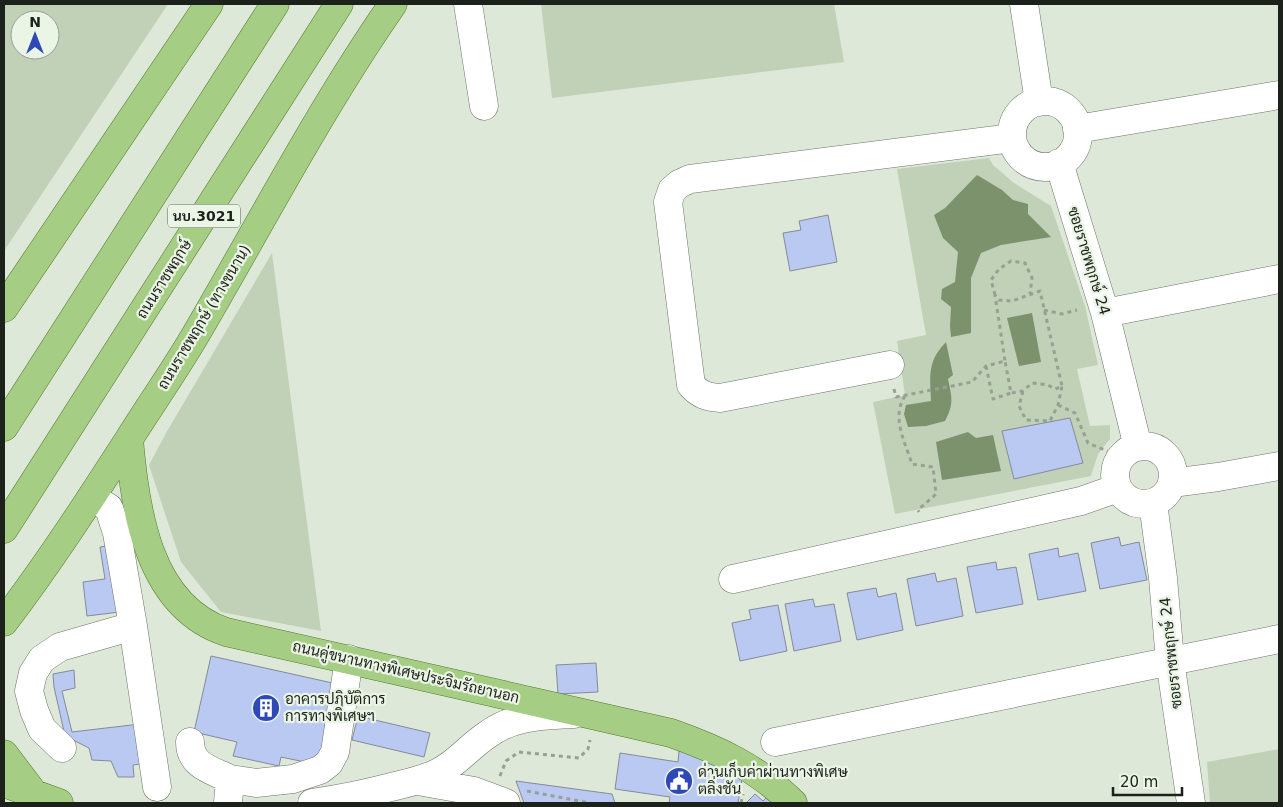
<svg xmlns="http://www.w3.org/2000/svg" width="1283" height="807" viewBox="0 0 1283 807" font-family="'DejaVu Sans',Sarabun,sans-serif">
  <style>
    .green { fill: #c0d1b7; fill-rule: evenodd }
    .water { fill: #7b926d }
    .building { fill: #b9c9f2; stroke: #848a99 }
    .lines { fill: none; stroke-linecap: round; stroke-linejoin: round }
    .minor-casing { stroke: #6c7567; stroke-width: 29 }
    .major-casing { stroke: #4e7b2a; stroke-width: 29 }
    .path { stroke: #98a094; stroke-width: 3; stroke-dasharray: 4 4; stroke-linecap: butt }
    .minor { stroke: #fff; stroke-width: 28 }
    .major { stroke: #a5cd84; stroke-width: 28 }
    .labels { text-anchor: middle; stroke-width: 4.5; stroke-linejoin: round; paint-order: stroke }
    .shield { fill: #ebf5e5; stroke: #5b6158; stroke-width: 1 }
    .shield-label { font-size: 14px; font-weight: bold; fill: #1d211b }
    .street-label { font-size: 15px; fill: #1d211b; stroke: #ebf5e5 }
    .poi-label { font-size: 15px; fill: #1d211b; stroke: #ebf5e5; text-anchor: start }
  </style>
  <rect width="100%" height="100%" fill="#dee8d8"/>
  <path class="green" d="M4,4h164l-164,247zM20,20h30v30h-30z
    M541,4h293l10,58 -292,36z
    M989,158l4,7 21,18 37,23 34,100 13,59 -21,4 13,57 20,-1v14l-12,15 -7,22 -196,38 -22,-112 32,-7 -8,-54 29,-6 -29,-166z
    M272,253l49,378 -100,-19 -40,-50 -32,-97 17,-32z
    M1279,749v54h-69l-3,-41z"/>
  <path class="water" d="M977,175l25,15 11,10 15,4v10l23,23 -50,8 -20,8 -10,25v55l-20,4 -1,-11 1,-19 -10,-8 1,-10 13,-7 3,-30 -15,-14 -9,-23 11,-7z
    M1032,313l9,49 -22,4 -12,-48z
    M946,342l7,33 -5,4c4,19 6,25 -3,42l-19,5 -18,1 -4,-13 2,-9 25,-4c-1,-25 -4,-40 15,-59z
    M968,432l8,6 17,-3 8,36 -59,9 -6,-38z"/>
  <path class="building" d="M828,215l9,47 -47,9 -7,-38 18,-3 -2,-9z
    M1070,418l13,45 -69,16 -12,-48z
    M1119,537l2,9 18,-4 8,38 -47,9 -9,-46z
    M115,545l5,67 -33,4 -4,-34 22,-3 -5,-32z
    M1058,548l1,9 19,-4 8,38 -48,9 -9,-46z
    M996,562l1,8 19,-3 7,37 -47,9 -9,-46z
    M935,573l2,9 19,-4 7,38 -47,10 -9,-47z
    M876,588l2,9 18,-4 7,37 -46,10 -10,-47z
    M813,599l2,8 19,-3 7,37 -47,10 -9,-47z
    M778,605l9,46 -47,10 -8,-38 19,-4 -2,-9z
    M211,656l126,28 -18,81 -38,-8 -2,9 -46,-10 4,-14 -43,-10z
    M596,663l2,29 -40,2 -2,-29z
    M74,670l1,18 -13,3 10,41 68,-8 7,39 -14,2 1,12h-16l-7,-16 -19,-1 -3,-12 -24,-12 -11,-49 -1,-13z
    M358,716l72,17 -6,24 -72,-17z
    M679,751l39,6 -2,12 27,4 -5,30h-69l1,-6 -55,-8 5,-36 58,9z
    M516,781l96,13 3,9h-91z
    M755,794l8,7 6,-6 9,8h-32z"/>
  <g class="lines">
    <defs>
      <path id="minor" d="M468,4l16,102
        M1024,4l15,98
        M1012 134a33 33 0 1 1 66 0a33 33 0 1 1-66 0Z
        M1077,129l202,-34
        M1059,163l46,150 33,134
        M1105,313l174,-34
        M890,365l-170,33c-13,-1 -20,-3 -29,-13l-23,-183 4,-12 7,-6 11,-5 322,-41
        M1115 475a29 29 0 1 1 58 0a29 29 0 1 1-58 0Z
        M1172,483l46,-6 61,-11
        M92,497l17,11 8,25 16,93 24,161
        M1153,503l10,75 7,83 21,142
        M733,579l348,-78 37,-13
        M190,742c0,24 22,28 40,37
        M775,742l504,-103
        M62,748l-20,-19 -8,-19 -5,-19 4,-18 9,-14 18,-12 73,-21
        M418,781l56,10 32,12
        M228,803l2,-24 26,4 37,-4 27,-9 9,-7 6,-11 14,-93
        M312,803c27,-4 53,-9 79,-16 16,-4 33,-7 48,-15 18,-9 31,-26 48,-37 27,-20 55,-19 87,-21"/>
      <path id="major" d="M4,308l205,-304
        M4,427l271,-423
        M129,439c6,71 19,167 97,193l445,101c48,17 85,34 122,70
        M4,529l335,-525
        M4,622c45,-59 85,-121 125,-183 22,-35 46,-69 67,-105 65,-111 124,-225 197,-330
        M4,754l31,41
        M4,783l55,20"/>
    </defs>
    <use href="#minor" class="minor-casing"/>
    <use href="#major" class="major-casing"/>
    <path class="path" d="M995,295l-4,-15 8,-11 12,-8 14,2 7,15 -2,16
      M1044,310l18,4 15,-4
      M986,366l7,33 18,-6
      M894,389l2,8 76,-15 14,-16 19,-5 6,32 12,-2 9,-8 16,2 7,4 7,-3 -22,-95 -28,10 -13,-1 -4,-5 10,66
      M1023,391l-4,15 7,14 24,1 8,-16 4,-19
      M905,396c-14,21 0,46 7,68l21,3 3,27 -18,16 1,2
      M1058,405l17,8 13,30 26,11
      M500,776l6,-15 13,-9 60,6 9,-9 2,-9
      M527,791l63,12
      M741,803l2,-9"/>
    <use href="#minor" class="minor"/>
    <use href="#major" class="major"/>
  </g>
  <defs>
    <symbol id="building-disc" viewBox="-11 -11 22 22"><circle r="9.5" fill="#2e48b8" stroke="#ebf5e5"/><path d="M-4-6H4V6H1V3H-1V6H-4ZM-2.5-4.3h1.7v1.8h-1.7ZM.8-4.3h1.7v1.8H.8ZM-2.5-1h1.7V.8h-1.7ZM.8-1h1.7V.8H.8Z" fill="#fff"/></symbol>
    <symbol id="civic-disc" viewBox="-11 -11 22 22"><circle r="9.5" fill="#2e48b8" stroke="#ebf5e5"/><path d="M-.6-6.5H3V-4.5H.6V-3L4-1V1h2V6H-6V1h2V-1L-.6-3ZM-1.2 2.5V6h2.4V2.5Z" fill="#fff"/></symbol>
  </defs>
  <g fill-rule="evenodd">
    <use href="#building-disc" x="250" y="692" width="32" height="32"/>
    <use href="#civic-disc" x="663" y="765" width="32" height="32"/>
  </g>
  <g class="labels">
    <rect class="shield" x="168" y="204.5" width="72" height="23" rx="4"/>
    <g class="shield-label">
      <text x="204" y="221">นบ.3021</text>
    </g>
    <g class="street-label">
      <text transform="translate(1089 261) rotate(73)" y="5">ซอยราชพฤกษ์ 24</text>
      <text transform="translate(164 279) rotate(-58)" y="5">ถนนราชพฤกษ์</text>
      <text transform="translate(204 317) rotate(-59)" y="5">ถนนราชพฤกษ์ (ทางขนาน)</text>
      <text transform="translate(1171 653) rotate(-96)" y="5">ซอยราชพฤกษ์ 24</text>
      <text transform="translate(406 672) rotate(13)" y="5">ถนนคู่ขนานทางพิเศษประจิมรัถยานอก</text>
    </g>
    <g class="poi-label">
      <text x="285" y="704">อาคารปฏิบัติการ<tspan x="285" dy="17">การทางพิเศษฯ</tspan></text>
      <text x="698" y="777">ด่านเก็บค่าผ่านทางพิเศษ<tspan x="698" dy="17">ตลิ่งชัน</tspan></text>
    </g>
  </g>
  <rect width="1283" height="807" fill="none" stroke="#1d211b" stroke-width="10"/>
  <g transform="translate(35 35)"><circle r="24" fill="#ebf5e5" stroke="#99a094"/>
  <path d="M0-4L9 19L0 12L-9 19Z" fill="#2e48b8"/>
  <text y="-8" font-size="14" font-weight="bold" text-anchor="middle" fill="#1d211b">N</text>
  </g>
  <path d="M1113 787v8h69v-8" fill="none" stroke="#1d211b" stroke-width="2.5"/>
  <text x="1120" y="787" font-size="15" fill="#1d211b" stroke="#ebf5e5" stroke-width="4" paint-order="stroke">20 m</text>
</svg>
